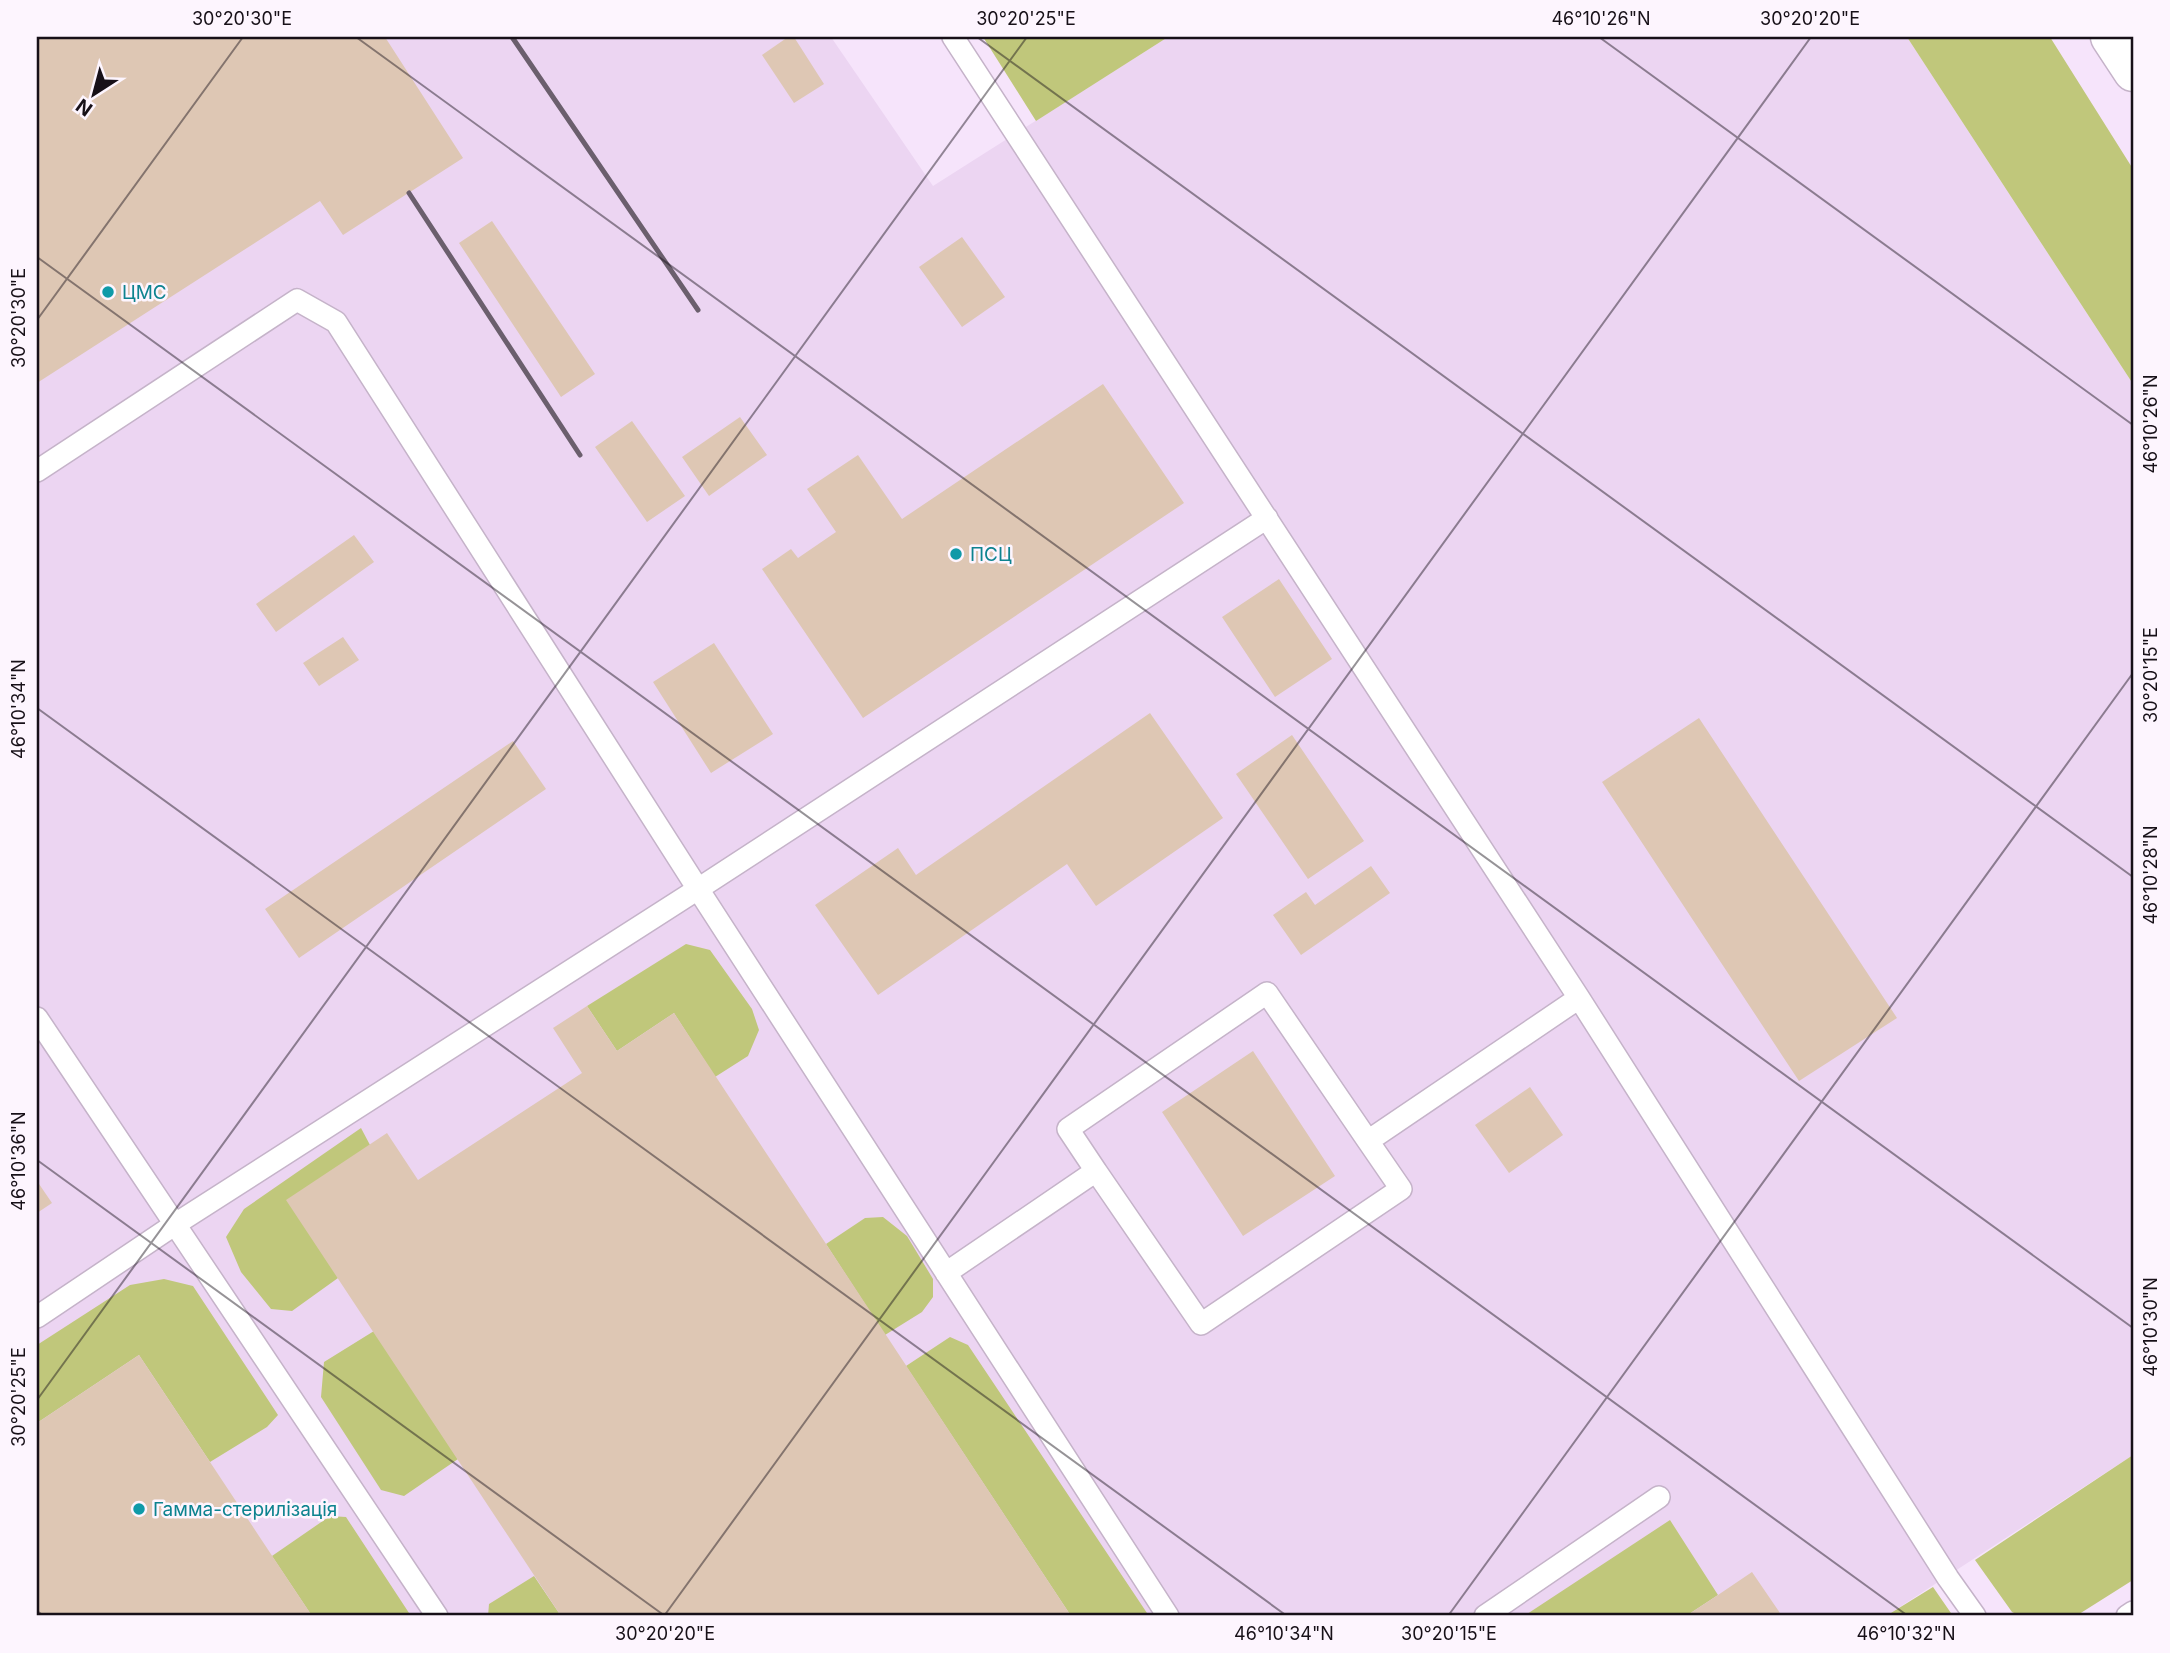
<svg xmlns="http://www.w3.org/2000/svg" width="2170" height="1653" viewBox="0 0 2170 1653" font-family="Inter,sans-serif">
  <style>
    .built { fill: #ecd5f2 }
    .green { fill: #c0c77b }
    .building { fill: #dec7b4 }
    .lines { fill: none; stroke-linecap: round; stroke-linejoin: round }
    .lane-casing { stroke: #c5b3c9; stroke-width: 24 }
    .street-casing { stroke: #c5b3c9; stroke-width: 41 }
    .lane { stroke: #fff; stroke-width: 21 }
    .street { stroke: #fff; stroke-width: 38 }
    .rail { stroke: #6b5f6d; stroke-width: 5 }
    .ticks { fill: none; stroke: #171018; stroke-width: 2; stroke-opacity: 0.45 }
    .culture-dot { fill: #0f9aa8; stroke: #fdf5fe; stroke-width: 2.5 }
    .labels { text-anchor: middle; stroke-width: 5; stroke-linejoin: round; paint-order: stroke }
    .culture-label { font-size: 19px; fill: #0d838f; stroke: #fdf5fe; text-anchor: start }
    .neatline { fill: none; stroke: #171018; stroke-width: 2.5 }
    .ticks-label { font-size: 18px; text-anchor: middle; fill: #171018 }
  </style>
  <rect width="100%" height="100%" fill="#f6e4fb"/>
  <path class="built" d="M37,37h794l102,149 235,-149h739l226,347v1071l-247,161h-1849z"/>
  <path class="green" d="M983,37h185l-132,84z
    M1907,37h143l83,132v215z
    M686,944l24,6 42,59 7,21 -11,26 -33,21 -41,-64 -57,38 -30,-45z
    M361,1128l9,17 -32,133 -46,33 -21,-2 -30,-37 -15,-35 18,-28z
    M883,1217l24,19 26,43v18l-11,15 -37,23 -59,-91 39,-26z
    M164,1279l29,7 85,129 -11,12 -57,35 -71,-107 -102,68v-78l93,-60z
    M374,1331l84,128 -54,37 -23,-6 -60,-93 3,-35z
    M950,1337l18,8 181,271h-78l-165,-250z
    M2133,1455v125l-57,36h-56l-8,-4 -37,-52z
    M330,1516l16,1 65,99h-99l-40,-60z
    M1670,1520l48,75 -32,21h-162z
    M534,1576l27,40h-73l1,-12z
    M1933,1587l20,29h-67z"/>
  <path class="building" d="M37,37h348l78,121 -120,77 -23,-34 -283,182z
    M788,37h6l30,47 -30,19 -32,-48z
    M492,221l103,153 -34,23 -102,-154z
    M962,237l43,60 -43,30 -43,-60z
    M1103,384l81,119 -321,215 -101,-149 29,-20 7,9 38,-26 -29,-43 51,-34 44,64z
    M740,417l27,38 -58,41 -27,-39z
    M632,421l53,75 -38,26 -52,-75z
    M354,535l20,27 -98,70 -20,-28z
    M1279,579l53,80 -57,38 -53,-80z
    M343,637l16,23 -40,26 -16,-23z
    M714,643l59,91 -62,39 -58,-91z
    M1150,713l73,105 -127,88 -29,-42 -189,131 -63,-90 83,-57 18,27z
    M1699,718l198,300 -98,63 -197,-299z
    M1292,735l72,106 -56,38 -72,-105z
    M513,741l33,48 -247,169 -34,-49z
    M1371,866l19,27 -89,62 -28,-40 33,-23 9,13z
    M587,1006l30,45 57,-38 397,603h-510l-275,-416 101,-67 31,47 164,-107 -29,-45z
    M1253,1051l82,125 -92,60 -81,-124z
    M1530,1087l33,48 -54,38 -34,-48z
    M37,1181l15,22 -15,10z
    M139,1355l71,107 102,154h-275v-193z
    M1752,1572l30,44h-96l32,-21z"/>
  <g class="lines">
    <defs>
      <path id="lane" d="M953,37l626,961 369,580 27,38
        M37,471l260,-171 39,22 362,567 470,727
        M37,1018l400,598
        M1096,1171l-28,-42 199,-136 101,148
        M946,1273l150,-102 105,153 200,-135 -33,-48 211,-143
        M37,1317l137,-92 524,-336 569,-371
        M1485,1616l174,-119
        M2127,1616l6,-4"/>
      <path id="street" d="M2110,37l23,35"/>
    </defs>
    <use href="#lane" class="lane-casing"/>
    <use href="#street" class="street-casing"/>
    <use href="#lane" class="lane"/>
    <use href="#street" class="street"/>
    <path class="rail" d="M512,37l186,273
      M409,193l171,262"/>
  </g>
  <path class="ticks" d="M356,37l1777,1291M977,37l1156,840M1599,37l534,388M37,257l1871,1359M37,320l206,-283M37,708l1250,908M37,1160l628,456M37,1400l990,-1363M37,1611l7,5M664,1616l1147,-1579M1448,1616l685,-943"/>
  <g class="culture-dot">
    <circle cx="108" cy="292" r="7"/>
    <circle cx="956" cy="554" r="7"/>
    <circle cx="139" cy="1509" r="7"/>
  </g>
  <g class="labels">
    <g class="culture-label">
      <text x="122" y="299">ЦМС</text>
      <text x="970" y="561">ПСЦ</text>
      <text x="153" y="1516">Гамма-стерилізація</text>
    </g>
  </g>
  <rect width="2170" height="1653" fill="none" stroke="#fdf5fe" stroke-width="77"/>
  <g transform="translate(94 94) rotate(216)" stroke="#fdf5fe" stroke-width="5" paint-order="stroke">
  <path d="M0-5L12 26L0 18L-12 26Z" fill="#171018"/>
  <text y="-10" font-size="19" font-weight="bold" text-anchor="middle" fill="#171018">N</text>
  </g>
  <rect x="38" y="38" width="2094" height="1576" class="neatline"/>
  <g class="ticks-label">
    <text x="242" y="25">30°20'30"E</text>
    <text x="1026" y="25">30°20'25"E</text>
    <text x="1601" y="25">46°10'26"N</text>
    <text x="1810" y="25">30°20'20"E</text>
    <text transform="translate(19 318) rotate(-90)" y="6">30°20'30"E</text>
    <text transform="translate(2151 424) rotate(-90)" y="6">46°10'26"N</text>
    <text transform="translate(2151 675) rotate(-90)" y="6">30°20'15"E</text>
    <text transform="translate(19 709) rotate(-90)" y="6">46°10'34"N</text>
    <text transform="translate(2151 875) rotate(-90)" y="6">46°10'28"N</text>
    <text transform="translate(19 1161) rotate(-90)" y="6">46°10'36"N</text>
    <text transform="translate(2151 1327) rotate(-90)" y="6">46°10'30"N</text>
    <text transform="translate(19 1397) rotate(-90)" y="6">30°20'25"E</text>
    <text x="665" y="1640">30°20'20"E</text>
    <text x="1284" y="1640">46°10'34"N</text>
    <text x="1449" y="1640">30°20'15"E</text>
    <text x="1906" y="1640">46°10'32"N</text>
  </g>
</svg>
